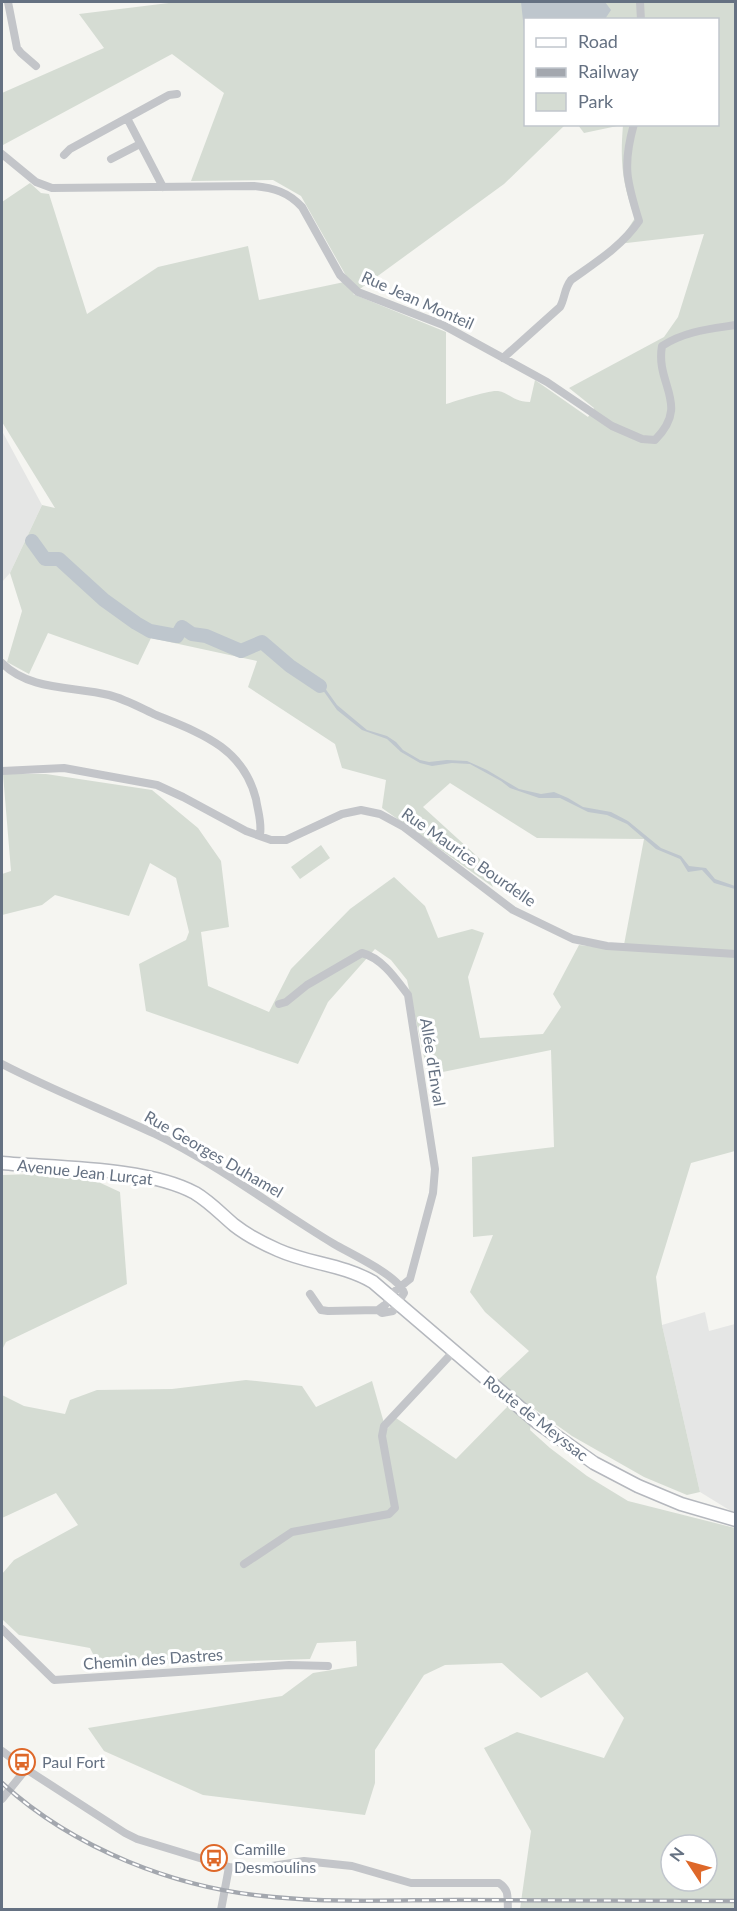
<svg xmlns="http://www.w3.org/2000/svg" width="737" height="1911" viewBox="0 0 737 1911" font-family="Lato,sans-serif">
  <style>
    .built { fill: #e5e6e5 }
    .green { fill: #d5dcd3; fill-rule: evenodd }
    .water { fill: #bec6cd }
    .lines { fill: none; stroke-linecap: round; stroke-linejoin: round }
    .river { stroke: #bec6cd; stroke-width: 14 }
    .secondary-casing { stroke: #b5b8be; stroke-width: 15 }
    .minor { stroke: #c3c5c9; stroke-width: 8 }
    .secondary { stroke: #fff; stroke-width: 12 }
    .rail-casing { stroke: #a3a7ae; stroke-width: 4.5 }
    .rail { stroke: #fff; stroke-width: 2; stroke-dasharray: 7; stroke-linecap: butt }
    .labels { text-anchor: middle; stroke-width: 6; stroke-linejoin: round; paint-order: stroke }
    .street-label { font-size: 16px; fill: #657182; stroke: #fff }
    .poi-label { font-size: 16px; fill: #657182; stroke: #fff; text-anchor: start }
  </style>
  <rect width="100%" height="100%" fill="#f5f5f1"/>
  <path class="built" d="M2,431l40,74 -32,68 -8,9z
    M705,1312l4,19 26,-7 1,3 -1,185 -4,-1 -31,-19 -38,-167z"/>
  <path class="green" d="M177,2h558v1149l-44,12 -35,114 6,48 38,167 -13,3 -43,-18 -72,-41 -39,-28 -3,22 20,18 37,28 41,25 107,27v381h-215l11,-78 -47,-83 33,-16 87,26 20,-40 -37,-46 -46,26 -39,-35 -57,2 -21,10 -49,75v33l-10,32 -162,-20 -99,-44 -16,-23 194,-32 31,-23 44,-7 -1,-25 -39,2 -7,16 -211,7 -9,-18 -71,-13 -17,-16v-45l12,-14 64,-35 -22,-32 -54,25v-123l22,11 41,8 5,-14 27,-10 75,-1 74,-9 56,6 14,21 56,-26 14,49 10,-12 60,41 61,-62 -19,-17 31,-29 -44,-39 -15,-20 23,-57 -20,2 -1,-80 82,-10 -3,-97 -123,25 -21,-95 -16,-20 -16,-11 -47,53 -30,62 -152,-53 -7,-47 47,-24 3,-8 -13,-54 -26,-15 -21,53 -74,-21 -13,10 -40,10v-41l9,-3 -8,-97h43l106,16 46,38 23,33 8,66 -28,5 7,54 61,26 22,-43 59,-60 44,-32 31,29 13,32 34,-9 12,4 -16,44 12,61 63,-4 18,-27 -8,-13 26,-49 44,5 21,-111 -107,-1 -87,-55 -27,24 57,52 13,28 -111,-79 4,-28 -44,-12 -7,-24 -87,-57 9,-26 -106,-23 -13,27 -90,-32 -19,41 -22,-12 15,-51 -12,-38 32,-68 13,3 -53,-86v-220l28,-19 11,10 8,1 38,120 71,-47 90,-21 11,54 90,-19 -48,-85 -28,-16 -82,1 33,-88 -52,-39 -169,91 -1,-52 102,-45 -25,-34zM526,20h192v104l-95,1c-3,38 -1,57 12,93l-17,26 86,-10 -26,83 -14,20 -95,51 25,20 -6,9 -53,-37 -5,22c-17,0 -20,-9 -32,-11 -10,-1 -42,10 -52,13v-72l-93,-38 151,-110 61,-59 -39,-1zM671,1845h36v36h-36z
    M578,125h44l-38,8z
    M321,845l9,13 -30,21 -9,-12z
    M37,1174l55,5 28,13 7,92 -121,58 -4,8v-175z"/>
  <path class="water" d="M521,2h84l6,8 -6,9 -79,1 -1,19z
    M322,684l15,21 30,25 20,6 9,6 7,8 17,10 9,2 18,-2 20,1 20,9 32,19 22,5 13,-2 14,6 15,9 28,5 17,9 33,27 20,8 8,10 17,2 9,11 20,7v3l-21,-6 -12,-13 -14,2 -8,-13 -24,-10 -29,-25 -20,-9 -19,-3 -28,-14h-21l-29,-10 -9,-7 -31,-17 -18,-1 -20,3 -12,-3 -19,-11 -14,-13 -25,-9 -25,-20 -17,-24z"/>
  <g class="lines">
    <path class="river" d="M32,541l13,18h14l45,41 32,23 14,8 27,5 5,-9 10,7 14,2 35,15 21,-9 28,24 30,20"/>
    <defs>
      <path id="secondary" d="M2,1163c55,5 145,4 193,30 15,9 26,21 39,32 14,11 28,18 44,25 31,14 64,14 95,32l165,141 56,40 44,23 43,18 55,16"/>
    </defs>
    <use href="#secondary" class="secondary-casing"/>
    <path class="minor" d="M8,2l9,46 4,5 15,13
      M640,2l1,18
      M127,118l36,69
      M2,154l34,28 16,6 202,-2c20,2 34,6 48,21l38,68 18,17 85,33 104,57 65,44 30,13 13,1c36,-36 0,-55 7,-94 23,-15 48,-17 74,-21
      M64,155l6,-6 99,-54 8,-1
      M111,159l29,-15
      M503,358l57,-51c5,-9 4,-18 11,-27 25,-18 50,-33 68,-59 -12,-39 -17,-55 -5,-97
      M2,663c28,28 71,23 107,32 16,4 32,13 47,20 44,18 87,32 100,84 2,13 6,23 4,36
      M2,771l62,-3 93,17 26,12 63,34 25,9h15l56,-26 19,-4 19,4 24,13 109,83 60,29 34,7 129,8
      M279,1004l7,-2 21,-17 55,-32c20,5 34,26 46,42l27,174 -2,24 -23,86 -20,16 -4,9 -8,6
      M2,1064c50,26 102,46 153,70 64,31 119,74 179,110 17,10 65,32 70,49l-11,18 -11,2 -4,-3 -50,1 -7,-1 -11,-16
      M244,1564l48,-32 97,-18 6,-6 -13,-72 2,-10 70,-75
      M2,1629l52,51 235,-15 39,1
      M2,1751l24,18 99,64 12,6 92,28 24,2 51,-8 48,5 59,17h88c11,7 8,15 9,27
      M2,1799l24,-30
      M221,1910l8,-43"/>
    <use href="#secondary" class="secondary"/>
    <defs>
      <path id="rail" d="M2,1783c72,66 175,106 271,114 61,6 124,3 186,3 92,0 184,1 277,1"/>
    </defs>
    <use href="#rail" class="rail-casing"/>
    <use href="#rail" class="rail"/>
  </g>
  <defs>
    <symbol id="bus-ring" viewBox="-11 -11 22 22"><circle r="9.5" fill="#fff" stroke="#de6829" stroke-width="1.5"/><path d="M-5-6H5V4H4V6H2V4H-2V6H-4V4H-5ZM-3.5-4V0h7V-4ZM-3.5 1.2v1.5H-2V1.2ZM2 1.2v1.5H3.5V1.2Z" fill="#de6829"/></symbol>
  </defs>
  <g fill-rule="evenodd">
    <use href="#bus-ring" x="7" y="1747" width="30" height="30"/>
    <use href="#bus-ring" x="199" y="1843" width="30" height="30"/>
  </g>
  <g class="labels">
    <g class="street-label">
      <text transform="translate(418 300) rotate(24)" y="6">Rue Jean Monteil</text>
      <text transform="translate(469 857) rotate(35)" y="6">Rue Maurice Bourdelle</text>
      <text transform="translate(433 1062) rotate(81)" y="6">Allée d'Enval</text>
      <text transform="translate(214 1154) rotate(30)" y="6">Rue Georges Duhamel</text>
      <text transform="translate(85 1172) rotate(6)" y="6">Avenue Jean Lurçat</text>
      <text transform="translate(536 1418) rotate(38)" y="6">Route de Meyssac</text>
      <text transform="translate(153 1659) rotate(-4)" y="6">Chemin des Dastres</text>
    </g>
    <g class="poi-label">
      <text x="42" y="1768">Paul Fort</text>
      <text x="234" y="1855">Camille<tspan x="234" dy="18">Desmoulins</tspan></text>
    </g>
  </g>
  <rect width="737" height="1911" fill="none" stroke="#657182" stroke-width="6"/>
  <rect x="524" y="18" width="195" height="108" fill="#ffffff" stroke="#c1c6cd" stroke-width="1.5"/>
  <rect x="536" y="38" width="30" height="9" fill="#ffffff" stroke="#c1c6cd" stroke-width="1.5"/>
  <text x="578" y="48" font-size="18" fill="#657182">Road</text>
  <rect x="536" y="68" width="30" height="9" fill="#a3a7ae" stroke="#c1c6cd" stroke-width="1.5"/>
  <text x="578" y="78" font-size="18" fill="#657182">Railway</text>
  <rect x="536" y="93" width="30" height="18" fill="#d5dcd3" stroke="#c1c6cd" stroke-width="1.5"/>
  <text x="578" y="108" font-size="18" fill="#657182">Park</text>
  <g transform="translate(689 1863) rotate(306)"><circle r="28" fill="#ffffff" stroke="#c1c6cd" stroke-width="1.5"/>
  <path d="M0-4.5L10 22L0 15L-10 22Z" fill="#de6829"/>
  <text y="-9" font-size="16" font-weight="bold" text-anchor="middle" fill="#657182">N</text>
  </g>
</svg>
